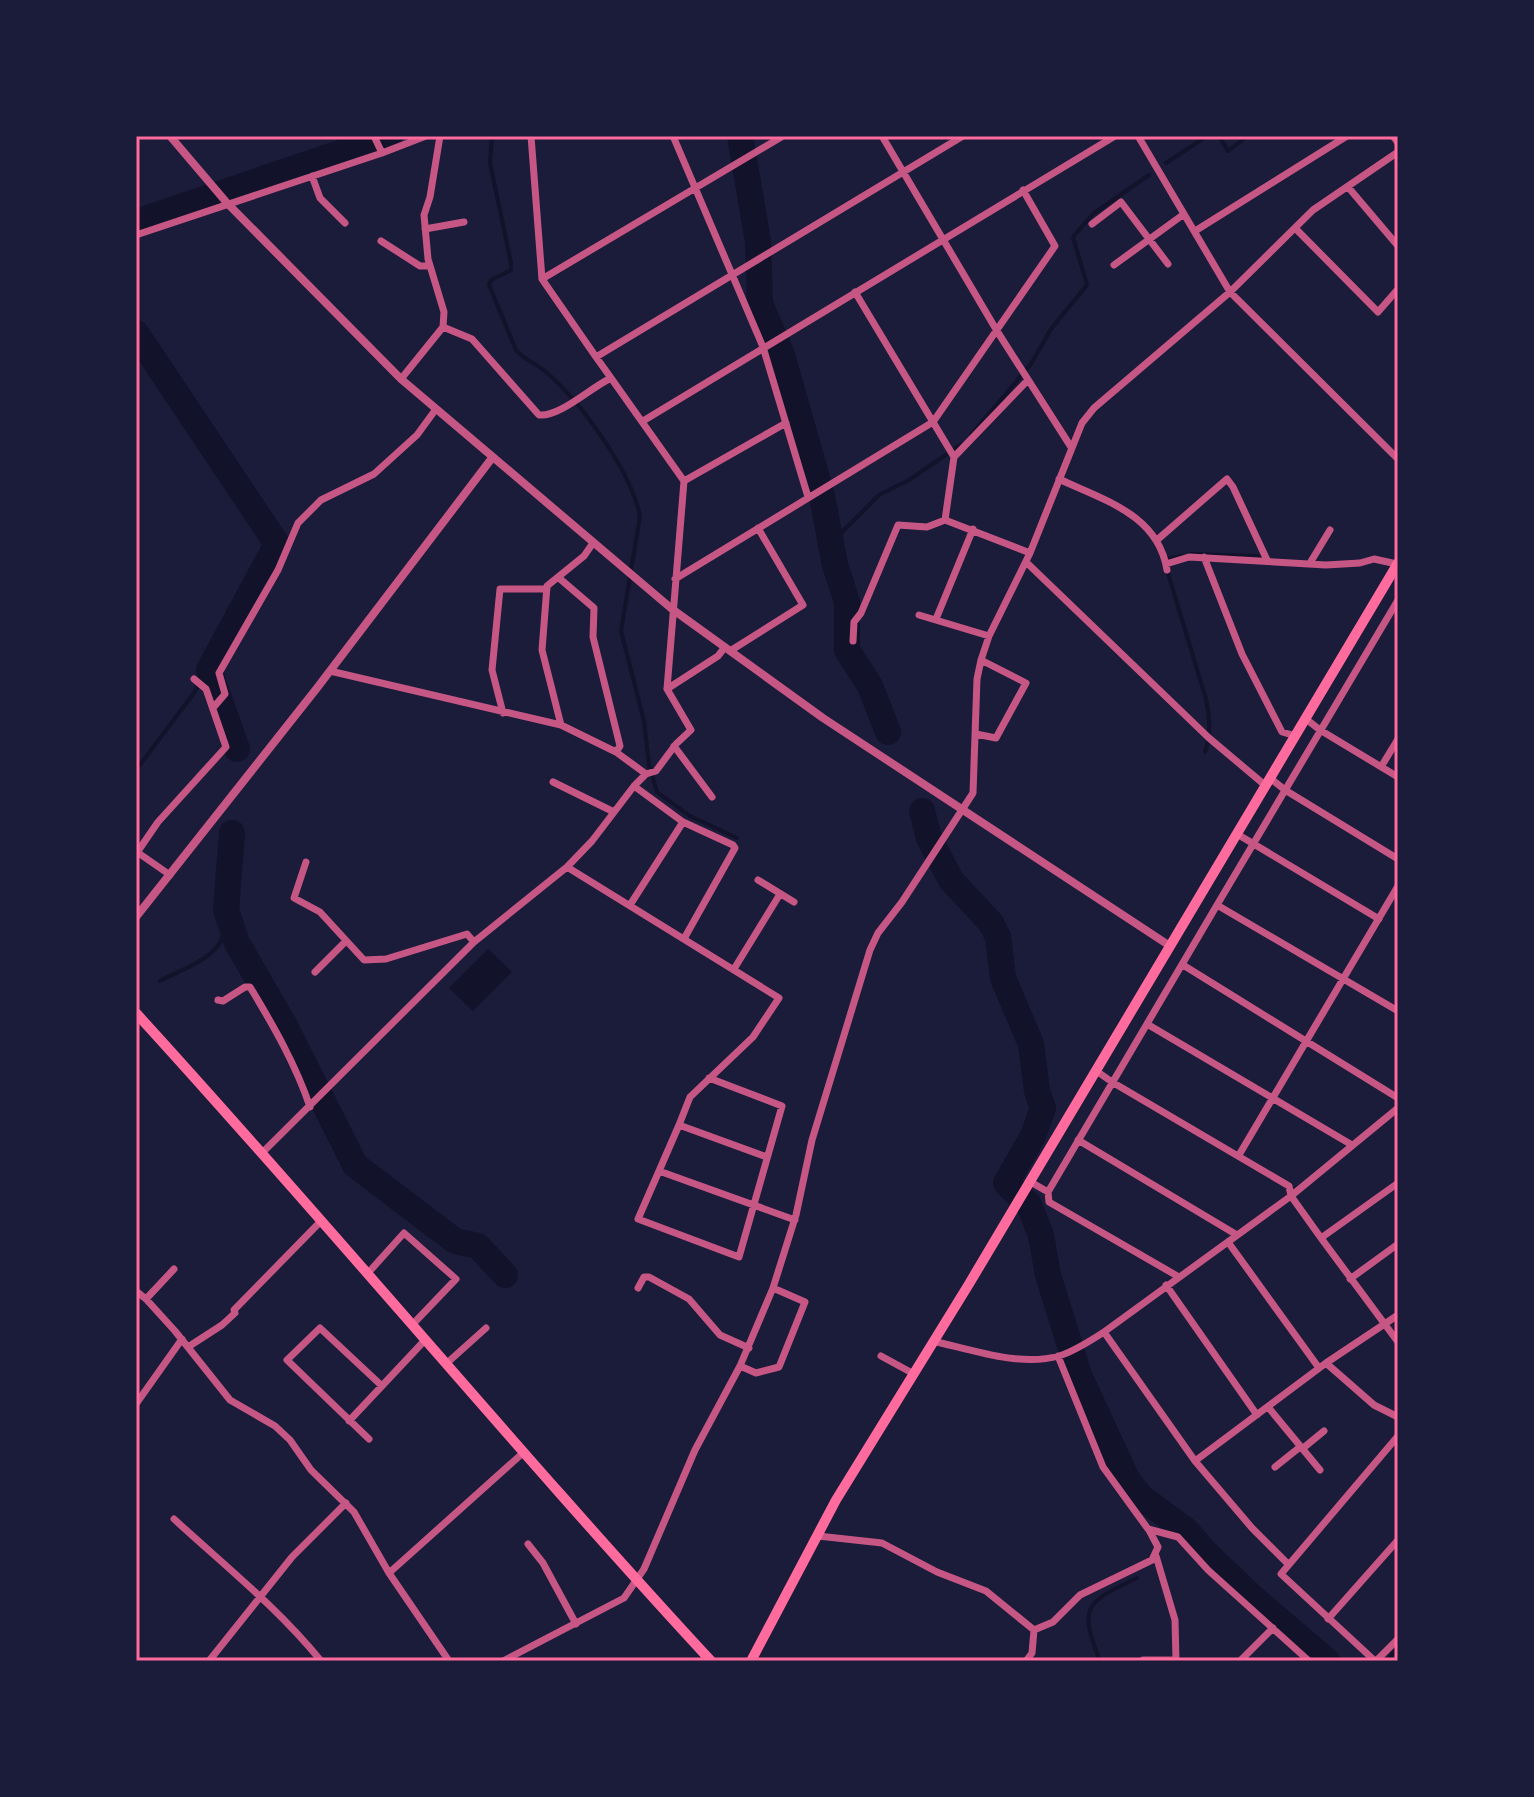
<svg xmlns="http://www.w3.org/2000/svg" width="1534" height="1797" viewBox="0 0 1534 1797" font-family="Karla,sans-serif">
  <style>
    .water { fill: #12122b }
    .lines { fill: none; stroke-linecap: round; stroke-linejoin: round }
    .stream { stroke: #12122b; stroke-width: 4 }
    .river { stroke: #12122b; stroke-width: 26 }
    .minor { stroke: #c65784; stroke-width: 7 }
    .tertiary { stroke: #c65784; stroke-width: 8 }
    .secondary { stroke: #ff6b9d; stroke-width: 10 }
    .neatline { fill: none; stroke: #ff6b9d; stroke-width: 3 }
  </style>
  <rect width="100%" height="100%" fill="#1b1b3a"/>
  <path class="water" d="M488,949l24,23 -39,39 -24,-23z"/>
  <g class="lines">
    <path class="stream" d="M492,136l-2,27 21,100v7l-20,10 -2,5 27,65c8,10 20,13 30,22 35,30 85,99 94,144l-19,115 23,90 5,44 8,27 33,24 47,22
      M1219,136l9,15 20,-15
      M1166,163l41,-27
      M971,435l60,-71 20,-35 36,-44 -14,-48 20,-23 56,-39
      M831,543l48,-48 30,-15 53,-36
      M1190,554l68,2
      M1168,559l14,-3
      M1167,570l39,129c4,20 5,35 -1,53
      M136,770l58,-77 12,-23h3
      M160,981c20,-11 56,-22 63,-45 3,-8 2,-17 3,-26
      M1100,1661c-22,-55 -14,-59 37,-83
      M1386,1661l12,-13"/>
    <path class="river" d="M740,136l18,105 2,63 22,51 40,141 13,69 12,37v48l23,36 18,46
      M136,222l254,-86
      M136,333l141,211 -68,126 28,79
      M922,811l7,27 22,42 40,43 7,14 5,41 28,66 6,47 6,17 -10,28 -27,47 23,22 12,30 7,40 31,100 48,104 14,18 46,34 19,22 46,44 75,64
      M232,833l-6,77 11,33 48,83 70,139 100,76 23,5 27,29"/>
    <path class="minor" d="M374,136l8,17
      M440,136l-10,61 -6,18 4,44 16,53 -1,15 29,12 67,76c21,2 51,-27 72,-37l73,103
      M531,136l11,143 54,78 367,-221
      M673,136l90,211 45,150
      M882,136l115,195 74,116
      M1138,136l92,156 168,167
      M1393,136l5,7
      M312,176l8,22 25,25
      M1348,187l50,59
      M1092,224l29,-22 47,62
      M1295,228l83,84 20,-23
      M425,229l39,-7
      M1195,231l152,-95
      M136,235l246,-82 44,-17
      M381,241l39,25h10
      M1114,265l70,-51
      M542,279l241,-143
      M855,292l99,165 -9,63
      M596,357l15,21
      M401,379l42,-52
      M643,421l472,-285
      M954,457l74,-77
      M1059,479c44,21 99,35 108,91
      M1157,540l70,-61 6,8 34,73
      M1204,557l38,97 40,78 14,4
      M1026,562l183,176 57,48
      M1310,563l20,-33
      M1166,564l23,-7 137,8 34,-2 14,-4 23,5
      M559,578l35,30 -1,29 27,109 -4,6
      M675,579l258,-157 122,-176 -32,-56
      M1398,600l-181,305 181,106
      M919,615l70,21
      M936,619l37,-90
      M853,641l1,-19 7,-9 37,-88 29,2 18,-7 85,33
      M730,651l73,-46 -45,-77
      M330,671l231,54 55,27 30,22
      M667,689l51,-33 7,-9
      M213,708l12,-14 -6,-21 59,-103 20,-47 23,-23 53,-26 43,-39 19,-26
      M503,713l-11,-43 8,-81h47
      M1306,719l14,11 78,47
      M561,725l-19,-75 5,-64 37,-30 9,-13
      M976,734l20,4 30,-55 -45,-23
      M674,746l38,51
      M1381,767l17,-28
      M1270,778l15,12 113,69
      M553,782l61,30
      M634,786l49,36 50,23 2,3 -50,89
      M1237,834l142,85
      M137,852l33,23
      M136,854l22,-32 68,-75 -20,-58 -12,-10
      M306,862l-12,36 26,14 44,48 22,-1 81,-25 7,8
      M567,867l212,131 -26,39 -63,60 -11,28 88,32
      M758,880l36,22
      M630,905l53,-83
      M1183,965l215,133
      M734,969l46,-75
      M315,972l31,-31
      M218,1000l5,1 22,-14h5c23,38 46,78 60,120
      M1147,1024l205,121
      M1095,1070l17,12 177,104 2,10 30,42 77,104
      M709,1078l73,28 -43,151 -101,-38 21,-48 136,49
      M1078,1140l159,95
      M263,1152l211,-210 93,-75 25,-26 42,-55 12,-12 10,-3 20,-27 15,-14 -24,-41 17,-208 102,-58
      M1239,1155l159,-269
      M659,1171l20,-46
      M1029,1181l19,11 1,10 130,75
      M1048,1192l169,-287
      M1321,1238l77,-55
      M1228,1242l91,126
      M368,1273l36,-40 52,46 -43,45
      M1350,1279l48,-35
      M1166,1285l91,130
      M638,1288l6,-11h5l40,22 31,36 29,13
      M136,1291l10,8 29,32 55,69 45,26 15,14 21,30 43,42 35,61 60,88
      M146,1299l28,-30
      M1104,1332l91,129 57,67 36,36
      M933,1341c39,9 87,26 126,15 16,-5 31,-15 45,-24l187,-136 107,-88
      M188,1347l34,-22 13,-12 -1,-3 88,-90
      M881,1356l33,18
      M1058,1356l45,111 45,62 30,8 30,33 101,91
      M447,1363l39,-35
      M1326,1363l72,-48
      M740,1366l16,7 23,-6 26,-65 -32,-14
      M136,1404l46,-65
      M1268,1407l52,63
      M349,1421l77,-82
      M369,1439l-82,-79 33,-32 62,58
      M1302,1449l22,-18
      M1195,1461l131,-98 48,42 24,12
      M1275,1467l25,-20
      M174,1519c50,46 104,89 147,142
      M818,1536l64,7 55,29 49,19 48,39
      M528,1544l15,19 33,61
      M1156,1556l19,64 1,41
      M389,1573l135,-121
      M1328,1619l70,-79
      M1034,1630l19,-8 27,-27 72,-35 6,-13 -9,-17
      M1143,1660h33
      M209,1661l83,-104 54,-54
      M503,1661l121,-63 20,-29 51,-119 45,-84 33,-78 23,-73 16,-75 58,-190 8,-17 24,-31 71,-109 4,-114 4,-19 8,-24 41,-83 52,-130 12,-15 136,-116 83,-82 85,-58
      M1026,1661l6,-8 2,-23
      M1240,1661l33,-33
      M1375,1661l-94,-87 117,-138
      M1376,1661l22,-22"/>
    <path class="tertiary" d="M170,136l57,67 174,176 271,230 151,109 347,228
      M136,917l181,-229 175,-230"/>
    <path class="secondary" d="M136,1013c195,213 379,436 575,648
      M751,1661l85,-161 133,-216 429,-721"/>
  </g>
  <rect width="1534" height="1797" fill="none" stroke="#1b1b3a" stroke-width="276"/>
  <rect x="138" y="138" width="1258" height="1521" class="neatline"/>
</svg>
